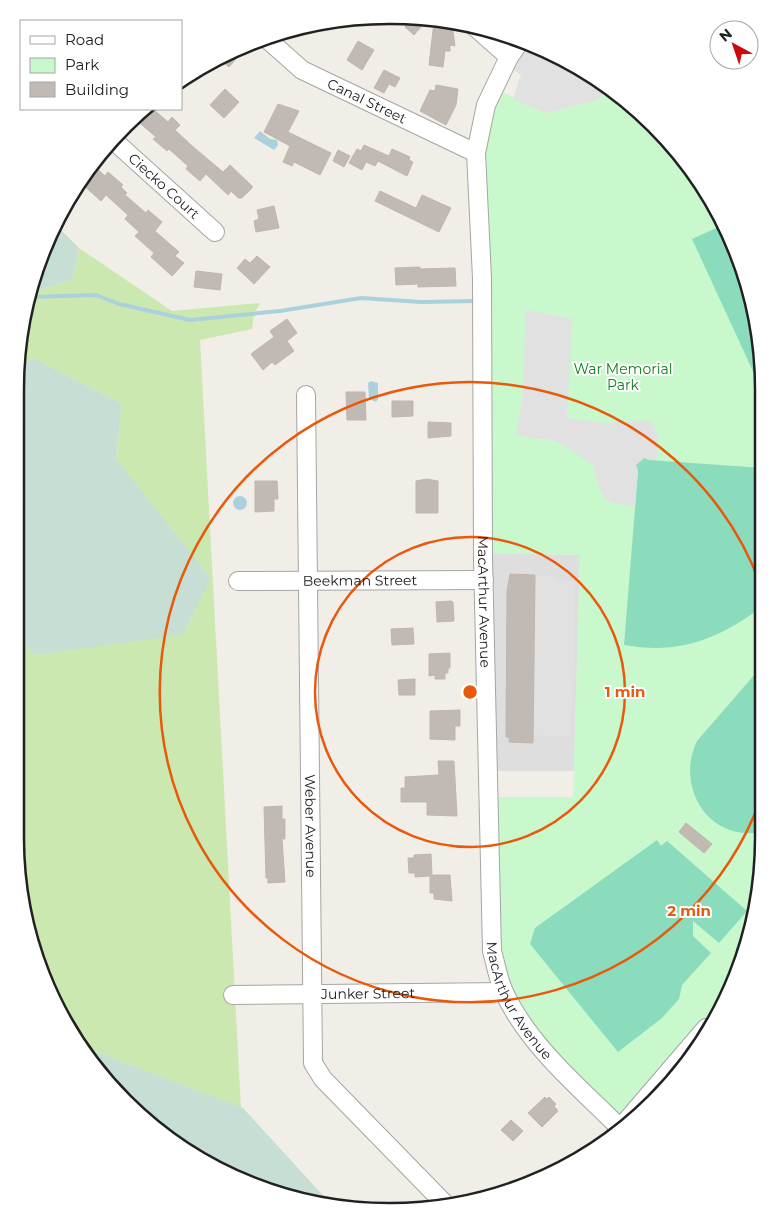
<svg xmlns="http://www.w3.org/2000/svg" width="779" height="1227" viewBox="0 0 779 1227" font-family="Montserrat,sans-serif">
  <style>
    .residential { fill: #dfdede }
    .religious { fill: #cfcfcf }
    .grass { fill: #cce8b1 }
    .wetland { fill: #c6ded3 }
    .park { fill: #c8f8cc }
    .pitch { fill: #8adcbd }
    .parking { fill: #e1e1e1 }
    .water { fill: #abd1dc }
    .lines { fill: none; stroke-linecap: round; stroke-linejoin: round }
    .stream { stroke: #abd1dc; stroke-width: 4 }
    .building { fill: #c1bab4; stroke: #c2b5ab }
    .minor-casing { stroke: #a5a5a5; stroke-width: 20 }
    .minor { stroke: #fff; stroke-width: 18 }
    .ring { fill: none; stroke: #e8590c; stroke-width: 2.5 }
    .labels { text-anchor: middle; stroke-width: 4; stroke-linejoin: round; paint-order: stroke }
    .street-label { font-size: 14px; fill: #212121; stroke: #fff }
    .park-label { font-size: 14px; fill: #107d1a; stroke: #fff }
    .rim { fill: none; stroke: #212121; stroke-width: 2.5 }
    .centre { fill: #e8590c; stroke: #fff; stroke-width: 2.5 }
    .ring-label { font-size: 15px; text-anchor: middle; font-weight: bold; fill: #e8590c; stroke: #fff; stroke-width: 4; stroke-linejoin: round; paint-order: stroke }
  </style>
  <rect width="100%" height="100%" fill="#f1eee8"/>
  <path class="residential" d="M483,553l97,2 -6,216h-87z"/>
  <path class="religious" d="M475,27l35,8 11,5 -12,17z"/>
  <path class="grass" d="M79,248l93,63 88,-8 -6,11 -2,15 -52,11 41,768 -163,-63 -43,-87 -20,-121 1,-204 18,22 177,-75 -95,-122 6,-54 -89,-46 -15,11v-29l15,-48 39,-12z
    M17,553l9,12 -9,10z"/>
  <path class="wetland" d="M54,223l25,25 -7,32 -39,12z
    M33,358l89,46 -6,54 95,121 -29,56 -148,20 -18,-22 1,-58 9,-10 -9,-12 1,-184z
    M78,1045l165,63 86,94 -60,-10 -108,-58z"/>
  <path class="park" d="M607,87c72,51 117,120 143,204 8,23 9,50 13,74l-2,521 -26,95 -29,48 -86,99 -116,-136 -16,-195h85l7,-242 -97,-2 -7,-400 18,-65 51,25 53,-13z"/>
  <path class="pitch" d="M725,224l26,68 12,73v28l-71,-154z
    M644,458l5,2 114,8 -1,139c-44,32 -82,48 -138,38l14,-174 -2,-6z
    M762,666l-1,166c-53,10 -86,-46 -64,-91z
    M657,840l4,6 6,-5 80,70 -28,32 -26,-22v15l18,17 -29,32 -3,14 -17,19 -44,34 -88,-108 5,-16z"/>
  <path class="parking" d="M521,40l55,25 31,22 -9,13 -53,13 -32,-14 8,-25 -17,-8z
    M526,310l46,9 -5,99 38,5 42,-3 8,6 2,6v28l-13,-2 -8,7 2,6 -3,35 -22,-3 -8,-4 -6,-12 -6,-22 -28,-19 -15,-7h-12l-22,-4 6,-35z
    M535,575l20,2v3l20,1 -4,155 -37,-1z"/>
  <path class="water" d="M260,131l10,8 7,1 1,5 -4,5 -20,-12z
    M371,381l7,2v16l-2,3 -7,-3 -1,-16z
    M233 503a7 7 0 1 1 14 0a7 7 0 1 1-14 0Z"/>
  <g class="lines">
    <path class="stream" d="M31,297l65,-2 23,9 71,16 90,-9 81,-13 60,4 56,-1"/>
  </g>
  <path class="building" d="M408,20l18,1 -12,14 -9,-8z
    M434,22l18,2 3,22 -5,-1v6h-5l-2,16 -14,-2z
    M358,41l16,9 -12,20 -15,-10z
    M249,44l-20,23 -11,-10 6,-3z
    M384,70l16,8 -5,9 -6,-3 -5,9 -10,-5z
    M436,85l22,4 -2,16 -10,20 -26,-14 10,-21 5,1z
    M225,89l14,13 -15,16 -14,-13z
    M278,104l21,7 -11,21 43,21 -11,22 -26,-13 -2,4 -9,-4 7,-16 -26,-14z
    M144,109h9l15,13 4,-5 8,8 -5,5 16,15 32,27 7,-7 23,22 -11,11h-4l-7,-7 -3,4 -22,-21 -6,7 -14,-12 2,-3 -19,-17 -2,2 -14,-12 3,-2 -22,-19z
    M364,145l25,11 3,-7 18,8 -1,3 4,2 -6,14 -29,-15 -3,5 -9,-4 -4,8 -13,-7 8,-14 4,2z
    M338,150l12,6 -6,11 -11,-6z
    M93,165l12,11 3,-4 15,13 -2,2 6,6 -2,2 21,18 2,-3 14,12 -7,9 24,21 -4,4 9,7 -12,13 -21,-19 3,-4 -19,-17 4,-4 -14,-13 3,-4 -22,-20 -5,6 -20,-18z
    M380,191l36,17 6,-13 29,13 -12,24 -64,-31z
    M274,206l5,22 -23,4 -2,-11 5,-2 -2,-9z
    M257,256l13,11 -16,17 -17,-16 8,-9 5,4z
    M420,267v2l35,-1 1,18 -38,1v-3l-22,1 -1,-17z
    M196,271l26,3 -2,16 -26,-3z
    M287,319l10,14 -10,8 7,10 -19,14 -3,-3 -9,8 -12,-16 23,-17 -4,-6z
    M346,392h19l1,28h-19z
    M392,401h21v15l-21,1z
    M428,422l23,1v13l-23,2z
    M427,479l11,2v32h-22v-32z
    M255,481h22l1,18h-4v12l-19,1z
    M510,574l25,1 -2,168 -24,-1v-5h-3l1,-146z
    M451,601l2,1 1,19 -17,1 -1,-20z
    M413,628l1,16 -22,1 -1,-16z
    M450,653v15h-2v5h-3v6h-10v-4l-6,1v-22z
    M415,679v16h-16l-1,-15z
    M460,710v16h-5v14l-25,-1v-28z
    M438,761h16l3,55 -30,-1v-13h-26v-14h4v-11l34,-2z
    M282,806v13h3v20h-3l3,43 -17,1v-5h-2l-2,-71z
    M686,823l26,21 -8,9 -25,-21z
    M431,854l1,21h18l2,26 -18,-2v-6h-4v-17l-15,1v-4h-6l-1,-15h6v-3z
    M545,1097l2,2 2,-2 7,7 -2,2 4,5 -16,16 -14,-14z
    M511,1120l12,11 -10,10 -12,-11z"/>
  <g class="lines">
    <defs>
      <g id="minor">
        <path d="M475,27l34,30"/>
        <path id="s1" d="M266,38l36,32 174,83"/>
        <path id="s2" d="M521,40l-12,17 -23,48 -10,48 6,125 1,281 9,392c4,14 6,28 12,41 25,54 75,95 117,137"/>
        <path id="s3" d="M112,139l103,93"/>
        <path id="s4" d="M306,395l7,668 10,16 123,126"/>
        <path id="s5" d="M238,581l246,-1"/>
        <path id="s6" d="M233,995l271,-3"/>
        <path d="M616,1133l90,-105"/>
      </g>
    </defs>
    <use href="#minor" class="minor-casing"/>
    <use href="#minor" class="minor"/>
  </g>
  <g class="ring">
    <circle cx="470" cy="692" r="155"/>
    <path d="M760 801A310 310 0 1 1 761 586"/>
  </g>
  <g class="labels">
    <g class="street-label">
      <text dy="5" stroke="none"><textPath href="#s1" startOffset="120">Canal Street</textPath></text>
      <text dy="5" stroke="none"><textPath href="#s3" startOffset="70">Ciecko Court</textPath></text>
      <text dy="5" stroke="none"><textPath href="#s5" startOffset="122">Beekman Street</textPath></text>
      <text dy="5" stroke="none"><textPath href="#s2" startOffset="572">MacArthur Avenue</textPath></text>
      <text dy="5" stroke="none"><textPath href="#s4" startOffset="431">Weber Avenue</textPath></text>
      <text dy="5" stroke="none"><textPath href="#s6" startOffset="135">Junker Street</textPath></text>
      <text dy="5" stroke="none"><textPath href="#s2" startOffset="978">MacArthur Avenue</textPath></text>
    </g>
    <g class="park-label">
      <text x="623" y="374">War Memorial<tspan x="623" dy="16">Park</tspan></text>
    </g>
  </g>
  <path d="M0 0H779V1227H0ZM389 24H390A365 365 0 0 1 755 389V838A365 365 0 0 1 390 1203H389A365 365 0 0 1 24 838V389A365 365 0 0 1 389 24Z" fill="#fff" fill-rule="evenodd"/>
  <path class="rim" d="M389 24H390A365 365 0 0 1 755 389V838A365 365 0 0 1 390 1203H389A365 365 0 0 1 24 838V389A365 365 0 0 1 389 24Z"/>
  <circle cx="470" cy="692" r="8" class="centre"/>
  <g class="ring-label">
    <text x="625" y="697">1 min</text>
    <text x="689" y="916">2 min</text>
  </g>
  <rect x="20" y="20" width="162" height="90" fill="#ffffff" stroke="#a6a6a6"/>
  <rect x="30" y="36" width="25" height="8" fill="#ffffff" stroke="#a6a6a6"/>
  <text x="65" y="45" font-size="15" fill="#212121">Road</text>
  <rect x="30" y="58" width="25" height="15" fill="#c8f8cc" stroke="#a6a6a6"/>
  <text x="65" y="70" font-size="15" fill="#212121">Park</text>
  <rect x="30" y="82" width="25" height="15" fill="#c1bab4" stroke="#a6a6a6"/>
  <text x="65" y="95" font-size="15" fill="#212121">Building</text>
  <g transform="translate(734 45) rotate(320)"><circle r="24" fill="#ffffff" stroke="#a6a6a6"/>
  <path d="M0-4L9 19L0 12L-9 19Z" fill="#ca0a08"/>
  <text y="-8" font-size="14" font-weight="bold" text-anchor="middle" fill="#212121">N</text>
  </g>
</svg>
